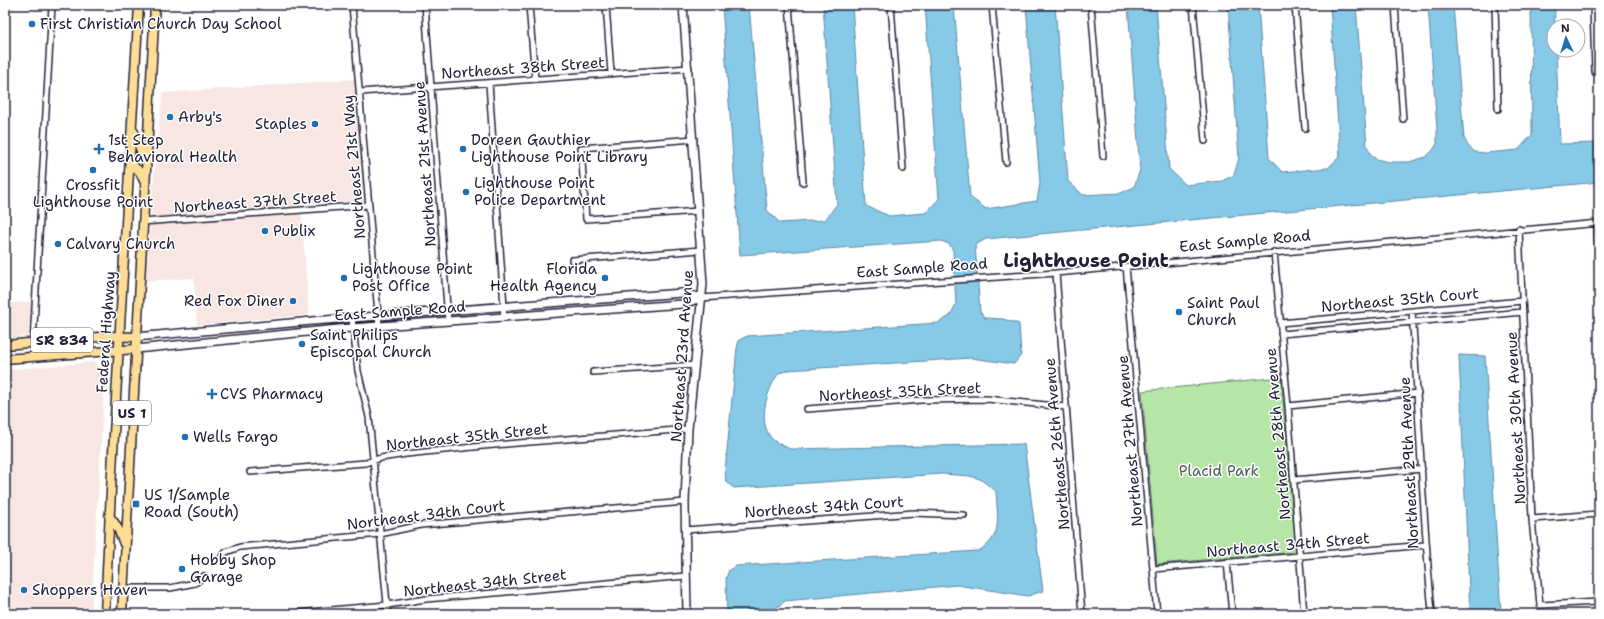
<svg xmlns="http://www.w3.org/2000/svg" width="1604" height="619" viewBox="0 0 1604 619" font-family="'Shantell Sans',sans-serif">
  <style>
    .built { fill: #f7e6e2 }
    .green { fill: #b5e6a6; stroke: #6c8470 }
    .water { fill: #86cae7; stroke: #5e87a2 }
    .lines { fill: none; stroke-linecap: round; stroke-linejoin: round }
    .street-casing { stroke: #22223b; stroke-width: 8 }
    .secondary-casing { stroke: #22223b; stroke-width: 10 }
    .primary-casing { stroke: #22223b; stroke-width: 11 }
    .street { stroke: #fff; stroke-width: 5 }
    .secondary { stroke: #fff; stroke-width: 7 }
    .primary { stroke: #fedd96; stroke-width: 8 }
    .poi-dot { fill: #1f6fb2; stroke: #fff; stroke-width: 1.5 }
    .labels { text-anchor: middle; stroke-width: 3; stroke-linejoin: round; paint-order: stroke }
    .shield { fill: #fff; stroke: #646476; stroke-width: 1 }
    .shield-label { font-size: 14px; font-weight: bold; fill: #22223b }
    .poi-label { font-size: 15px; fill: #22223b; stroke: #fff; text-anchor: start }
    .street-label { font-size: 15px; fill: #22223b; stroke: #fff }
    .park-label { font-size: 15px; fill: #4e5d5b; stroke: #fff }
    .district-label { font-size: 19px; font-weight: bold; fill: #22223b; stroke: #fff }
  </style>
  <rect width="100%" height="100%" fill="#fff"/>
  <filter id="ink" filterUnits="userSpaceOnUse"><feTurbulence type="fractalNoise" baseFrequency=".025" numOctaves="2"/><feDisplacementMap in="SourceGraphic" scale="8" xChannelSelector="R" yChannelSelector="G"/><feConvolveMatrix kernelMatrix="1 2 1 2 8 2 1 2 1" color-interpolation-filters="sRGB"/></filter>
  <g filter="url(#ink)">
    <path class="built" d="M357,79l8,121 -64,5 8,110 -112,10 -3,-47 -48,3 10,-132 7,-56z
      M33,301l-5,35 -23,3v-35z
      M94,362l11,11 -14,241h-86v-244z"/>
    <path class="green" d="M1281,377l15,175 -139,12 -15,-173z"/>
    <path class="water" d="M722,5h27l18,205 13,13 45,-3 12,-16 -14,-199h29l14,201 23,10 36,-3 14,-14 -14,-194h29l16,192 16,12 51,-8 3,-18 -14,-178h29l13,176 15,14 38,-2 13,-6 6,-17 -12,-165h28l13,164 17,16 36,-4 12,-6 5,-17 -11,-153h30l11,153 13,14 46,-4 12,-12 -10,-151h26l11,141 4,9 5,4 13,3h20l17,-5 7,-7 4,-6v-15l-9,-124h25l11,133 4,8 7,6 11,1 32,-3 14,-15 -1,-130h24l-1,45h2l4,94 39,-1v39l-613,57 -11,6 5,67 5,6 18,1 16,5 2,31 -7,9 -43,-6 -182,12 -10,3c-12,16 -23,50 -6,67 5,4 12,6 17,9l234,-5 19,147 -15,5 -71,-11 -172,16 -16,13h-42l-1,-36 3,-8 7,-4 242,-15c26,-14 19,-34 18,-60l-16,-12 -10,-3 -28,-2 -208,14 -8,-6 -1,-11 12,-123 2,-8 8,-4 191,-13 12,-7 6,-12 -3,-54 -4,-6 -8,-3 -201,14z
      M1459,355l26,1 16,258h-31z"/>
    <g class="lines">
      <defs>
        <path id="street" d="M352,5l27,321
          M425,5l23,316
          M529,5l6,74
          M606,5l5,68
          M789,5l14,177
          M891,5l12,164
          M992,5l14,157
          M1091,5l12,151
          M1193,5l12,136
          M1295,5l10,123
          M1395,5l8,114
          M1495,5l3,104
          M1593,5l2,67
          M489,83l15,224 -1,11
          M360,92l329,-24
          M694,139l-113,9 5,71 113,-8
          M142,222l227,-17
          M1597,223l2,49
          M1519,229l13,290 8,86 59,-3
          M1274,252l14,154 16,208
          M572,260l129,-10
          M1126,266l31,348
          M1056,273l26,341
          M701,298l355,-25 543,-50
          M1412,311c7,100 10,200 20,300l-3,3
          M352,318l6,53 11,46 19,197
          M1280,323l242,-22
          M1281,334l242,-22
          M33,343l19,-338
          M593,372l102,-7
          M1288,406l130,-13
          M807,409l115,-9 65,-1 79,8
          M250,472l115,-9 16,-5 25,-4 77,-8 205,-17
          M1294,480l128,-11
          M1532,519l67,-5
          M685,530l229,-17 50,2
          M221,558l5,-6 14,-5 140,-13 41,-9 264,-23
          M1227,562l5,52
          M1153,569l272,-24
          M123,588h47l25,-5 9,-7
          M286,614l101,-9 39,-6 260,-23"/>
        <path id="secondary" d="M683,5l20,279 -15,145 -3,73 2,112
          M136,337l176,-16 370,-28 19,5
          M136,349l202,-20 345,-25 18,-6"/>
        <path id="primary" d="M134,132l7,19 5,6
          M130,163l10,9 4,9
          M5,345l105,-9 26,1
          M5,359l131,-10
          M109,516c8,8 11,17 15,28
          M105,614c9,-203 22,-406 34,-609
          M122,614l33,-609"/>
      </defs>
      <use href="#street" class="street-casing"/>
      <use href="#secondary" class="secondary-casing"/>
      <use href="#primary" class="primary-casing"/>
      <use href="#street" class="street"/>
      <use href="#secondary" class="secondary"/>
      <use href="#primary" class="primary"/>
    </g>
  </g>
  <g class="poi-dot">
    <circle cx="32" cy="24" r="4"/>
    <circle cx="170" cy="117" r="4"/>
    <circle cx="315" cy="124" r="4"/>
    <path d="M97 143h4v4h4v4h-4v4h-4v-4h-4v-4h4z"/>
    <circle cx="463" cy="149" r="4"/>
    <circle cx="93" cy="170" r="4"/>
    <circle cx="466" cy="192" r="4"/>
    <circle cx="265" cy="231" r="4"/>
    <circle cx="58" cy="244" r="4"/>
    <circle cx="344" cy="278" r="4"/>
    <circle cx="605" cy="278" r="4"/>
    <circle cx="293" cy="301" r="4"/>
    <circle cx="1179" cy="312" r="4"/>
    <circle cx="302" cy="344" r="4"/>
    <path d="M210 388h4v4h4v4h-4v4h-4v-4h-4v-4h4z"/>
    <circle cx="185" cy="437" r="4"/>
    <rect x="132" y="500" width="8" height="8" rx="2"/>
    <circle cx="182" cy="569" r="4"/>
    <circle cx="24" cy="590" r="4"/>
  </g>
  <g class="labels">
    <g class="shield">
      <rect x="31" y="328" width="62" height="24" rx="3"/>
      <rect x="113" y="401" width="38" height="24" rx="3"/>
    </g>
    <g class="shield-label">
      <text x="62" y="345">SR 834</text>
      <text x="132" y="418">US 1</text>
    </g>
    <g class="poi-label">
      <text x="40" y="29">First Christian Church Day School</text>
      <text x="178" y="122">Arby's</text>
      <text x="307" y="129" text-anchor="end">Staples</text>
      <text x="108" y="145">1st Step<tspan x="108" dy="17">Behavioral Health</tspan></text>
      <text x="471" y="145">Doreen Gauthier<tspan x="471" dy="17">Lighthouse Point Library</tspan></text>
      <text x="474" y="188">Lighthouse Point<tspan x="474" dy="17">Police Department</tspan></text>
      <text x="93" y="190" text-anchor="middle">Crossfit<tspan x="93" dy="17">Lighthouse Point</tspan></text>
      <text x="273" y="236">Publix</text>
      <text x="66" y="249">Calvary Church</text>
      <text x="352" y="274">Lighthouse Point<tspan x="352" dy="17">Post Office</tspan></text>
      <text x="597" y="274" text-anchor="end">Florida<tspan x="597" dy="17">Health Agency</tspan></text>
      <text x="285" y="306" text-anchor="end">Red Fox Diner</text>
      <text x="1187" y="308">Saint Paul<tspan x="1187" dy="17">Church</tspan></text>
      <text x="310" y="340">Saint Philips<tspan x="310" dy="17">Episcopal Church</tspan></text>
      <text x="220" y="399">CVS Pharmacy</text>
      <text x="193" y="442">Wells Fargo</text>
      <text x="144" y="500">US 1/Sample<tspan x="144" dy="17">Road (South)</tspan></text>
      <text x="190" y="565">Hobby Shop<tspan x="190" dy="17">Garage</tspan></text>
      <text x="32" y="595">Shoppers Haven</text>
    </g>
    <g class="street-label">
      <text transform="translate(523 68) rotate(-4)" y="5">Northeast 38th Street</text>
      <text transform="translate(425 164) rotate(-94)" y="5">Northeast 21st Avenue</text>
      <text transform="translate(354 167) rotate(-95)" y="5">Northeast 21st Way</text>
      <text transform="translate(255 202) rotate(-4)" y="5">Northeast 37th Street</text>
      <text transform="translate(1245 241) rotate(-5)" y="5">East Sample Road</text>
      <text transform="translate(922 268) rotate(-4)" y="5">East Sample Road</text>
      <text transform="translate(1400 300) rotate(-5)" y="5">Northeast 35th Court</text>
      <text transform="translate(400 311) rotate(-4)" y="5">East Sample Road</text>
      <text transform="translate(106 332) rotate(-86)" y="5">Federal Highway</text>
      <text transform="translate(682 356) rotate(-86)" y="5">Northeast 23rd Avenue</text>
      <text transform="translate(900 392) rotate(-3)" y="5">Northeast 35th Street</text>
      <text transform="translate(1516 418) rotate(-93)" y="5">Northeast 30th Avenue</text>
      <text transform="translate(1278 434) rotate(-95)" y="5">Northeast 28th Avenue</text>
      <text transform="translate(467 437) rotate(-6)" y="5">Northeast 35th Street</text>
      <text transform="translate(1130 441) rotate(-95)" y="5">Northeast 27th Avenue</text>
      <text transform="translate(1057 444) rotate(-95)" y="5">Northeast 26th Avenue</text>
      <text transform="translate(1409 463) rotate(-93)" y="5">Northeast 29th Avenue</text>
      <text transform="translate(824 507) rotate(-4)" y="5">Northeast 34th Court</text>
      <text transform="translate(426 515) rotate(-7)" y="5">Northeast 34th Court</text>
      <text transform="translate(1288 545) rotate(-5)" y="5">Northeast 34th Street</text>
      <text transform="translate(485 583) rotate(-6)" y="5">Northeast 34th Street</text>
    </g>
    <g class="park-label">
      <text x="1219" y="476">Placid Park</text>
    </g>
    <g class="district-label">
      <text x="1086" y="267">Lighthouse Point</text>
    </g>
  </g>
  <rect width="1604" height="619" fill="none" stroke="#fff" stroke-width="20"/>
  <rect x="10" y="10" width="1584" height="599" fill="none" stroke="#22223b" stroke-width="1.5" filter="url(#ink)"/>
  <g transform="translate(1566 38) rotate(356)"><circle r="19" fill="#ffffff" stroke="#a7a7b1"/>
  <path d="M0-3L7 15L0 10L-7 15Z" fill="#1f6fb2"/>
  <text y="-6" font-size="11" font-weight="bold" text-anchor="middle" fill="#22223b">N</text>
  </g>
</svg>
